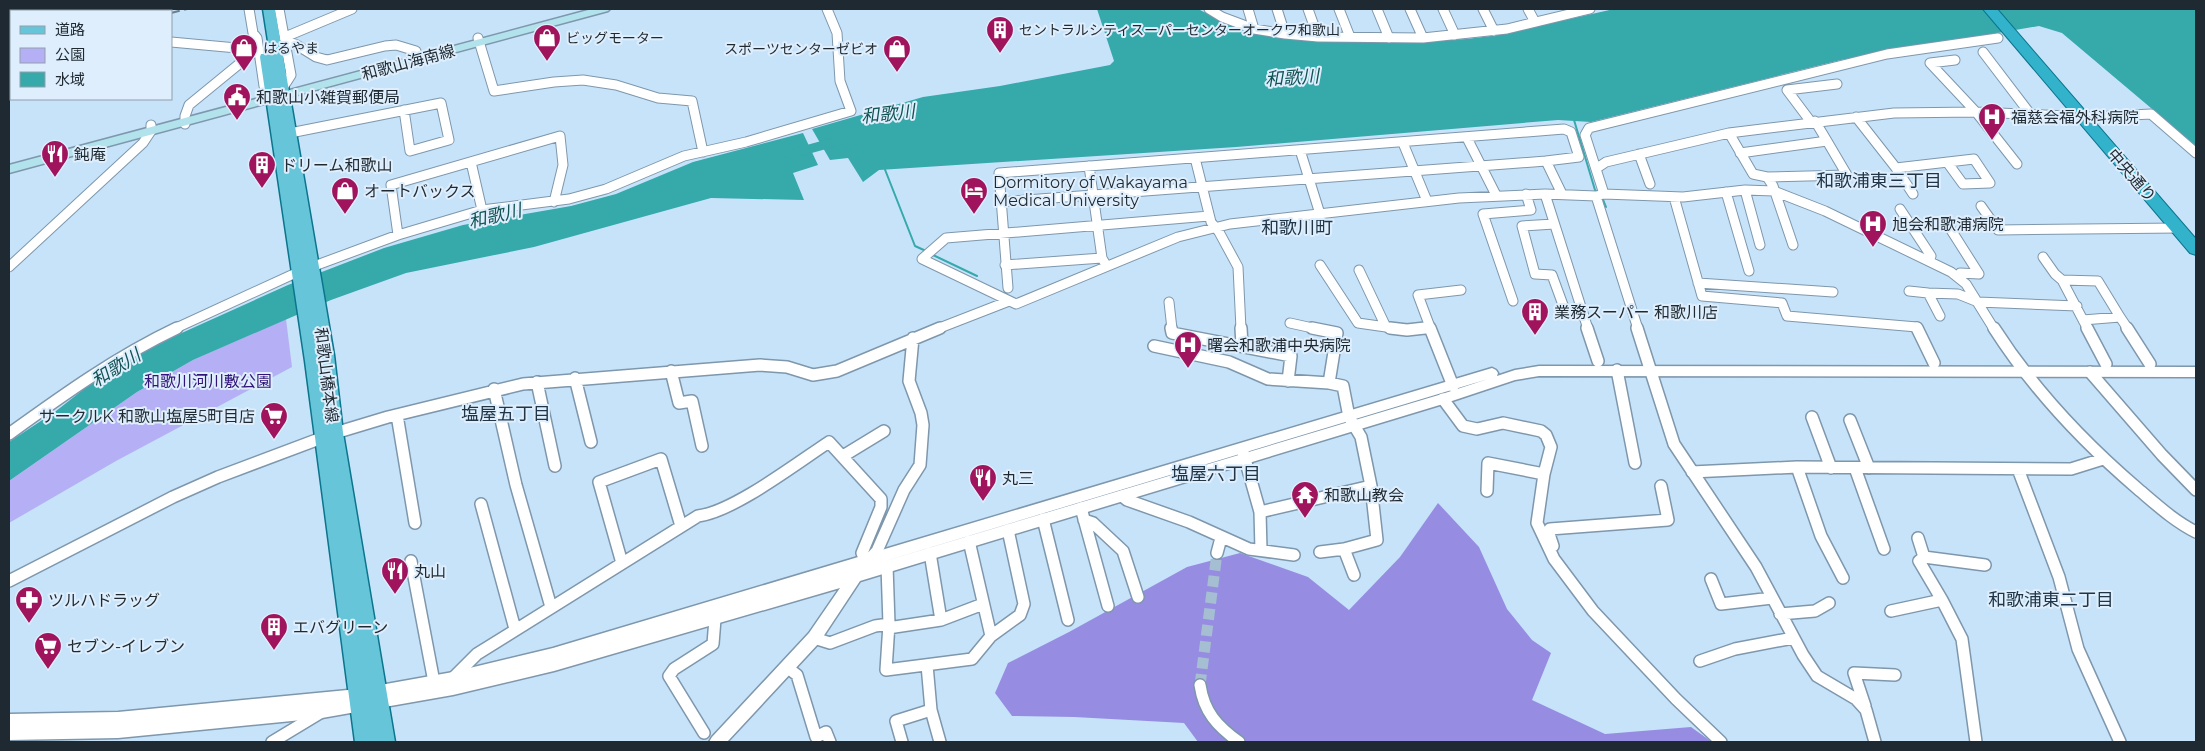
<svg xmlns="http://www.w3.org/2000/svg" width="2205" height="751" viewBox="0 0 2205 751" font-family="Montserrat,'Noto Sans JP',sans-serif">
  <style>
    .green { fill: #b5b0f5 }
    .forest { fill: #968de3 }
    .water { fill: #36a9ab }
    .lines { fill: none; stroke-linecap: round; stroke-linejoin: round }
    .stream { stroke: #36a9ab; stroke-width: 2 }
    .river { fill: #36a9ab; fill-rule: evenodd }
    .minor-tunnel { stroke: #a5bed1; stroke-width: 11; stroke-dasharray: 11 5.5; stroke-linecap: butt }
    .minor-far1-casing { stroke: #7e97ac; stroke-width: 11 }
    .minor-casing { stroke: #7e97ac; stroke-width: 14 }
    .tertiary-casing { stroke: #7e97ac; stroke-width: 3 }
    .secondary-casing { stroke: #7e97ac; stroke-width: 3 }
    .primary-casing { stroke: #0b758d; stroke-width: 3 }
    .trunk-casing { stroke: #0b758d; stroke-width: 2 }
    .minor-far1 { stroke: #fff; stroke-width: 9 }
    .minor { stroke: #fff; stroke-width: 11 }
    .tertiary { fill: #fff; fill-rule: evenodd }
    .secondary { fill: #b2e2ec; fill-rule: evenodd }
    .primary { fill: #66c5d8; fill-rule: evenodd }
    .trunk { fill: #33b2cb; fill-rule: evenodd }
    .rail { stroke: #6c7e8c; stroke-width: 2; stroke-dasharray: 9 4.5; stroke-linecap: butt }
    .labels { text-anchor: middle; stroke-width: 4; stroke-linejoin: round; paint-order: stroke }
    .far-poi-label { font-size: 14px; fill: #1f2931; stroke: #deeefc; text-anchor: start }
    .street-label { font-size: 16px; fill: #1f2931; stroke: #deeefc }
    .poi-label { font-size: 16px; fill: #1f2931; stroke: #deeefc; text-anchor: start }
    .park-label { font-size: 16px; fill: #33157a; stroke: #deeefc }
    .water-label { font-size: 18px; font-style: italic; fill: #115253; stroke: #deeefc }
    .neighbourhood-label { font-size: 18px; fill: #203648; stroke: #deeefc }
  </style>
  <rect width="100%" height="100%" fill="#c7e3f9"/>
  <path class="green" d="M286,319l6,48 -176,94 -107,62v-42l128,-89 56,-32z"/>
  <path class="forest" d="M1438,503l41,44 28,62 25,31 19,13 -19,47 73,34 86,-7 21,15h-514l-14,-19 -110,-6 -62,-1 -17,-23 13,-30 61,-31 118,-65 53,-14 68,24 41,33 51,-53z"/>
  <path class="water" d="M1097,9h101l36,18 31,8 140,7 62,-3 32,-4 115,-26h582v137l-134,-113 -23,-7 -198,34 -250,62 -33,-2 -322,27 -357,23 -16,12 -15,-24 -18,2 -18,-31 111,-32 77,-11 110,-21 4,-4z
    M803,133l15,32 -25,8 11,27 -93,-2 -177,49 -128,26 -75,27 -138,60 -56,32 -128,89v-39l47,-31 51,-40 68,-35 113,-51 96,-37 79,-23 108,-19 45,-12 77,-32z"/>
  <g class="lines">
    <path class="stream" d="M1574,120l21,70 3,3
      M884,167l31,79 11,5
      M1602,197l4,10
      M931,254l46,22"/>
    <path class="river" d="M843,135l5,2 2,3 -2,3 -58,16 -5,-2 -2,-3 2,-3z"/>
    <path class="minor-tunnel" d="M1200,685l17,-132"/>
    <defs>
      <path id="minor-far1" d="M249,9l4,24 4,5 7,48 7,7
        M279,9l12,66 -9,14
        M1209,9l13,8 32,12 31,5 33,3 105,1 84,-9 83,-20
        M1248,9l6,20
        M1277,9l8,25
        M1308,9l10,28
        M1339,9l11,28
        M1377,9l12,29
        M1410,9l13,29
        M1443,9l12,26
        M1483,9l11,22
        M1528,9l7,13
        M285,37l67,-28
        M478,38l16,53 60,-9 29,-2 33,5 42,13 34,3 11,51
        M171,42l88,8
        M286,42l9,2 21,13 11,3 58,-14 11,-1 20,6 2,8
        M1983,52l48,63
        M1955,60l-25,3 46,49 41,52
        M1856,117l40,51 17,26
        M1811,122l-24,-32 50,-6
        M185,124v-8l4,-11 66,-54
        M290,133l151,-30 8,37 -39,11 -6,-41
        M1729,133l165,-20 82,-1 117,5 58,-3 45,39
        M1467,138l29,57
        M1403,143l24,58
        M1300,150l20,64
        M1740,153l87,-12 -12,-20
        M1639,154l11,30
        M1195,158l16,64 8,10 19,35 3,62
        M471,162l11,48
        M1947,162l16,22 27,-1
        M1089,166l13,92 4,7
        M1597,168l9,-6 123,-29 24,41 14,3 6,9 20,59
        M1896,168l78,-9 16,24
        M1767,177l80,-2 -20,-34
        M1745,190l15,55
        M1726,192l23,79
        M1545,194l43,135
        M1604,194l79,3 62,-7 29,1 51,20 126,61 15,12 28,45
        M1596,196l42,133
        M1674,197l28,99 80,7 5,13 130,11 1,2
        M1000,202l546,-41
        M1981,206l17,24 181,-2
        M1900,209l31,47 -2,5
        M1209,216l-263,22 -24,21 94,45 162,-67 52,-13 229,-26 86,-4 51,2 8,-2 -19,-59 4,-7 298,-74 111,-16
        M1946,222l33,52 -19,-1 -2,3
        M1554,224l-32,2 13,48 17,1 11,30
        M398,235l-7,-50 169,-49 3,29 -9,37
        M2043,257l12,17 7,6
        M1005,265l97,-7
        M1320,265l38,58 28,4 -27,-57
        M9,267l134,-124 8,-12v-6
        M1698,283l135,9
        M1008,288l-9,-115 565,-44 7,3 8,25 -33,4 16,33
        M1909,291l19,2 12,23
        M1928,293l30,1 20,8 99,4
        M1513,301l-30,-87 48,-4 -5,-16
        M1169,302l3,27
        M2083,320l-21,-40 36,1 22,36
        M1290,323l27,6
        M1386,327l13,2
        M1430,327l1,2
        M174,329l124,-57 100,-37 84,-25 87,-11 37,-10 78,-33 62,-14 105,-31 -11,-30 -3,-48 -10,-24
        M937,329l72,-28
        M1416,329l14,-2 -12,-32 43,-5
        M2088,329l-5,-9 37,-3 8,12"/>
      <path id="minor" d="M1171,328l1,5 119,23 -3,25
        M1241,328l1,17
        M1312,328l25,5 -8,50 14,3 6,31 12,20 10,49 6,54 -33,9
        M1390,328l17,2 18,-2
        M1430,328l23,58
        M1587,328l11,33
        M1637,328l37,116 82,123 47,88 14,21 39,23 10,11 9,32
        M1917,328l17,35
        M1994,328c39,61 89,114 144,161 19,16 36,32 58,43
        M2087,328l19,36
        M2127,328l23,36
        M1154,346l75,16 39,17 61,4
        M1617,370l18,93
        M671,371l8,32 13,-2 10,45
        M2090,372l72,83 34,35
        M575,378l16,64
        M537,382l18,84
        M494,389l22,96 35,122
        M1443,399l20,27 14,3 26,-6 38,8 5,4 5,12 -7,27 -7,49 17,36 39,52 83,88 45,43
        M397,415l18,108
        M1812,417l19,51
        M1850,420l19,48
        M9,434c54,-39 107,-77 168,-106
        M1243,452l17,60 111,-26
        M843,456l41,-25
        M1797,467l24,69 22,42
        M1855,468l29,81
        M2018,469l41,108 19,72 42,93
        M1692,472l105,-5 274,2 32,-10
        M1487,491l1,-28 56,11
        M1122,496l5,4 62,22 60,27 45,6
        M481,504l34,125
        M1081,508l27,98
        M1260,512l1,38
        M1043,519l25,101
        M1084,520l9,3 30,28 15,46
        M1918,538l6,19 61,8
        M969,541l22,95
        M1553,546l-4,-12 1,-5 118,-9 -7,-34
        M1320,552l24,-3 10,26
        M930,553l11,67
        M1217,553l4,-15
        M411,561l23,121
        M622,563l-23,-81 62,-23 20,67
        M1711,579l10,25 51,-6
        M9,581l164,-84 45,-20 117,-44 53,-16 135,-33 237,-19 27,2 26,8 24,-4 103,-43
        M1942,600l20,39 14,103
        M1891,611l51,-11 -23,-39 5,-4
        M1780,614l35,-3 14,-8
        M889,624l-3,46 86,-11 19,-23 29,-21 4,-11 -16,-74
        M888,628l53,-8 42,-16
        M814,638l16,5 45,-17 14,-2 -2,-58
        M1700,661l35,-12 58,-11
        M927,665l4,45 9,32
        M788,668l9,7 19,62 10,-5 4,10
        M453,678l24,-24 221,-138c35,-4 99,-53 131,-74l52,57v8l-19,46 4,10 11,-12 27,-61 16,-25 3,-40 -2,-12 -12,-32 4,-43
        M1200,685c4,27 17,41 39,57
        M1865,706l-11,-33 41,2
        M704,733l-35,-57 5,-7 39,-25 2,-25
        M272,742l48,-29
        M902,742l-6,-21 35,-11"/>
      <path id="tertiary" d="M1539,366l657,1v10l-657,-1 -24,4 -72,24 -583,177 -41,62 -92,99h-18l3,-5 97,-104 31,-45 -286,83 -101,24 -131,23 -204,20 -109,2v-26l109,-2 240,-23 95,-17 100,-24 939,-280 4,2 2,3 -1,3 18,-6zM1488,379l-46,15 -570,171z"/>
      <path id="secondary" d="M592,9h18l-2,2 -599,162v-8z"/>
      <path id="primary" d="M263,9h12l59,346 9,78 52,309h-40l-50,-381 -45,-304 1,-3h9z"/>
      <path id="trunk" d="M1983,9h14l199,230v16l-6,-2z"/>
    </defs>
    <use href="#minor-far1" class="minor-far1-casing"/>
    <use href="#minor" class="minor-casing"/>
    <use href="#tertiary" class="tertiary-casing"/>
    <use href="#secondary" class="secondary-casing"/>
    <use href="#primary" class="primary-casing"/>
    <use href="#trunk" class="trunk-casing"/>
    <use href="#minor-far1" class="minor-far1"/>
    <use href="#minor" class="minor"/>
    <use href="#tertiary" class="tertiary"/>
    <use href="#secondary" class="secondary"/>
    <use href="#primary" class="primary"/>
    <use href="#trunk" class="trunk"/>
    <path class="rail" d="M171,13l16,-4
      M9,53l2,-1"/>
  </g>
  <defs>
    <symbol id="building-pin" viewBox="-11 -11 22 30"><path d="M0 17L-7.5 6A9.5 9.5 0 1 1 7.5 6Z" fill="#a0145e" stroke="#deeefc"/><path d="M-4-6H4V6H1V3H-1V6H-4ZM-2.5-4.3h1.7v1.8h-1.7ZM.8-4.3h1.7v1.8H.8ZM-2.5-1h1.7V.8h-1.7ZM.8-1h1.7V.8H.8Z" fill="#fff"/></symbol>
    <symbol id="shop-pin" viewBox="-11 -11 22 30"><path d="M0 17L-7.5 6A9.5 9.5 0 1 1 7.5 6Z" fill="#a0145e" stroke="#deeefc"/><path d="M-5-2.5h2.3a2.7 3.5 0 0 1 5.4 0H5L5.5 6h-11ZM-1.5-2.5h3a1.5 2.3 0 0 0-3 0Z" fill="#fff"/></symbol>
    <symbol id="civic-pin" viewBox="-11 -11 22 30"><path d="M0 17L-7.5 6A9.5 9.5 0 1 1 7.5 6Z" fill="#a0145e" stroke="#deeefc"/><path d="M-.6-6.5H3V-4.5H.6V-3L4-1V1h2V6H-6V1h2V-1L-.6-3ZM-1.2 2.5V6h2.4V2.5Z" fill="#fff"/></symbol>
    <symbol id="hospital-pin" viewBox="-11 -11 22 30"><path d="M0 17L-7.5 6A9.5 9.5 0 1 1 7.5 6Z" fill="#a0145e" stroke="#deeefc"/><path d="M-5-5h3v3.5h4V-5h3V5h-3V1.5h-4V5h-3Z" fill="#fff"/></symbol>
    <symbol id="restaurant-pin" viewBox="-11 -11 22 30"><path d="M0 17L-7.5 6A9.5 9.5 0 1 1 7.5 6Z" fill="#a0145e" stroke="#deeefc"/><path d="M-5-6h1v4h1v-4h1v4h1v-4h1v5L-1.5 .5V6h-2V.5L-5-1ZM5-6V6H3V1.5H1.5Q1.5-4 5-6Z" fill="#fff"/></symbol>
    <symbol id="hotel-pin" viewBox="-11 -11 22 30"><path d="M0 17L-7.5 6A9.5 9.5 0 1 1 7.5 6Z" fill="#a0145e" stroke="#deeefc"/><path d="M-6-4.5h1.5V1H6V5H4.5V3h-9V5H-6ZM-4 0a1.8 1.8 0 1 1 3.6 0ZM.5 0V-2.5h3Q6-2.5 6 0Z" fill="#fff"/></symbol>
    <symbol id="supermarket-pin" viewBox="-11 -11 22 30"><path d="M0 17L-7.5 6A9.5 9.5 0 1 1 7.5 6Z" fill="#a0145e" stroke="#deeefc"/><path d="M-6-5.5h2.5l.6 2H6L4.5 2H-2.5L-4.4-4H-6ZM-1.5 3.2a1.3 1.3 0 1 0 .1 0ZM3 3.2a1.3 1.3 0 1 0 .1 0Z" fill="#fff"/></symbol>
    <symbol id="temple-pin" viewBox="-11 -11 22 30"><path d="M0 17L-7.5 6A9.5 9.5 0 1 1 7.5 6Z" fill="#a0145e" stroke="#deeefc"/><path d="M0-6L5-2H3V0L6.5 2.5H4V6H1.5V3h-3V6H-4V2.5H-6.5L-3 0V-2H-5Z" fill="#fff"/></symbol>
    <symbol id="pharmacy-pin" viewBox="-11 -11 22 30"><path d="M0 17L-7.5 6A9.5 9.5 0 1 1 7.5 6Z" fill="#a0145e" stroke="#deeefc"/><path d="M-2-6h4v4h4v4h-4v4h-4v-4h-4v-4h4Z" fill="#fff"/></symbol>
  </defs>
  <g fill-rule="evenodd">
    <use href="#building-pin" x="984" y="14" width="32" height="43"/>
    <use href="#shop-pin" x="531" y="22" width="32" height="43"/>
    <use href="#shop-pin" x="228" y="32" width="32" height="43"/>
    <use href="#shop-pin" x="881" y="33" width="32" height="43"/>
    <use href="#civic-pin" x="221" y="81" width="32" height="43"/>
    <use href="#hospital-pin" x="1976" y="101" width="32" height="43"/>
    <use href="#restaurant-pin" x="39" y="138" width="32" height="43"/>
    <use href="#building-pin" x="246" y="149" width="32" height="43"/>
    <use href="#shop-pin" x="329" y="175" width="32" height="43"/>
    <use href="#hotel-pin" x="958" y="175" width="32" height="43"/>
    <use href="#hospital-pin" x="1857" y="208" width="32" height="43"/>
    <use href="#building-pin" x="1519" y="296" width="32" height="43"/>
    <use href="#hospital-pin" x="1172" y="329" width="32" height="43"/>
    <use href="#supermarket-pin" x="258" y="400" width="32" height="43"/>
    <use href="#restaurant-pin" x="967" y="462" width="32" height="43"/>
    <use href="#temple-pin" x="1289" y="479" width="32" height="43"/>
    <use href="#restaurant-pin" x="379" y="555" width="32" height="43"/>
    <use href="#pharmacy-pin" x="13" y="584" width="32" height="43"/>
    <use href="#building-pin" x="258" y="611" width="32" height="43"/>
    <use href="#supermarket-pin" x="32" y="630" width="32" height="43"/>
  </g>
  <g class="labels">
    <g class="far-poi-label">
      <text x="1019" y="35">セントラルシティスーパーセンターオークワ和歌山</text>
      <text x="566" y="43">ビッグモーター</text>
      <text x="263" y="53">はるやま</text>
      <text x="878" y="54" text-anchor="end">スポーツセンターゼビオ</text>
    </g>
    <g class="street-label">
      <text transform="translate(408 62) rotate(-15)" y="6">和歌山海南線</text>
      <text transform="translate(2132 175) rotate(49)" y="6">中央通り</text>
      <text transform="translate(327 375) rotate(83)" y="6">和歌山橋本線</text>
    </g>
    <g class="poi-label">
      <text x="256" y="103">和歌山小雑賀郵便局</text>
      <text x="2011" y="123">福慈会福外科病院</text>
      <text x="74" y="160">鈍庵</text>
      <text x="281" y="171">ドリーム和歌山</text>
      <text x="993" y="188">Dormitory of Wakayama<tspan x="993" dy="18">Medical University</tspan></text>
      <text x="364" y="197">オートバックス</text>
      <text x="1892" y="230">旭会和歌浦病院</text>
      <text x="1554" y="318">業務スーパー 和歌川店</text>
      <text x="1207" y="351">曙会和歌浦中央病院</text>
      <text x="255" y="422" text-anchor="end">サークルK 和歌山塩屋5町目店</text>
      <text x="1002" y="484">丸三</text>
      <text x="1324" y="501">和歌山教会</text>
      <text x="414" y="577">丸山</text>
      <text x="48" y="606">ツルハドラッグ</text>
      <text x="293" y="633">エバグリーン</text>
      <text x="67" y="652">セブン-イレブン</text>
    </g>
    <g class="park-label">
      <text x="208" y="387">和歌川河川敷公園</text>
    </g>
    <g class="water-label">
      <text transform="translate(1292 78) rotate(-4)" y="6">和歌川</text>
      <text transform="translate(888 114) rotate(-6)" y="6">和歌川</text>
      <text transform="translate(495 216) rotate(-13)" y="6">和歌川</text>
      <text transform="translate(116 368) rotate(-32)" y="6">和歌川</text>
    </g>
    <g class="neighbourhood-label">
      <text x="1879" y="187">和歌浦東三丁目</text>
      <text x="1297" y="234">和歌川町</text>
      <text x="506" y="420">塩屋五丁目</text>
      <text x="1216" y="480">塩屋六丁目</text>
      <text x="2051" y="606">和歌浦東二丁目</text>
    </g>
  </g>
  <rect width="2205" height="751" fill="none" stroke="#1f2931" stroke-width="20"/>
  <rect x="10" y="10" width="162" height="90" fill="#deeefc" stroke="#929fab"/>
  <rect x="20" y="26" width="25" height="8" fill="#66c5d8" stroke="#929fab"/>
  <text x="55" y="35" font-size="15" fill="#1f2931">道路</text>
  <rect x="20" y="48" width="25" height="15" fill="#b5b0f5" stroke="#929fab"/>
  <text x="55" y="60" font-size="15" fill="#1f2931">公園</text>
  <rect x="20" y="72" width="25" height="15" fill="#36a9ab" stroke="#929fab"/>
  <text x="55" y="85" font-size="15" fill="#1f2931">水域</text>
</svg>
